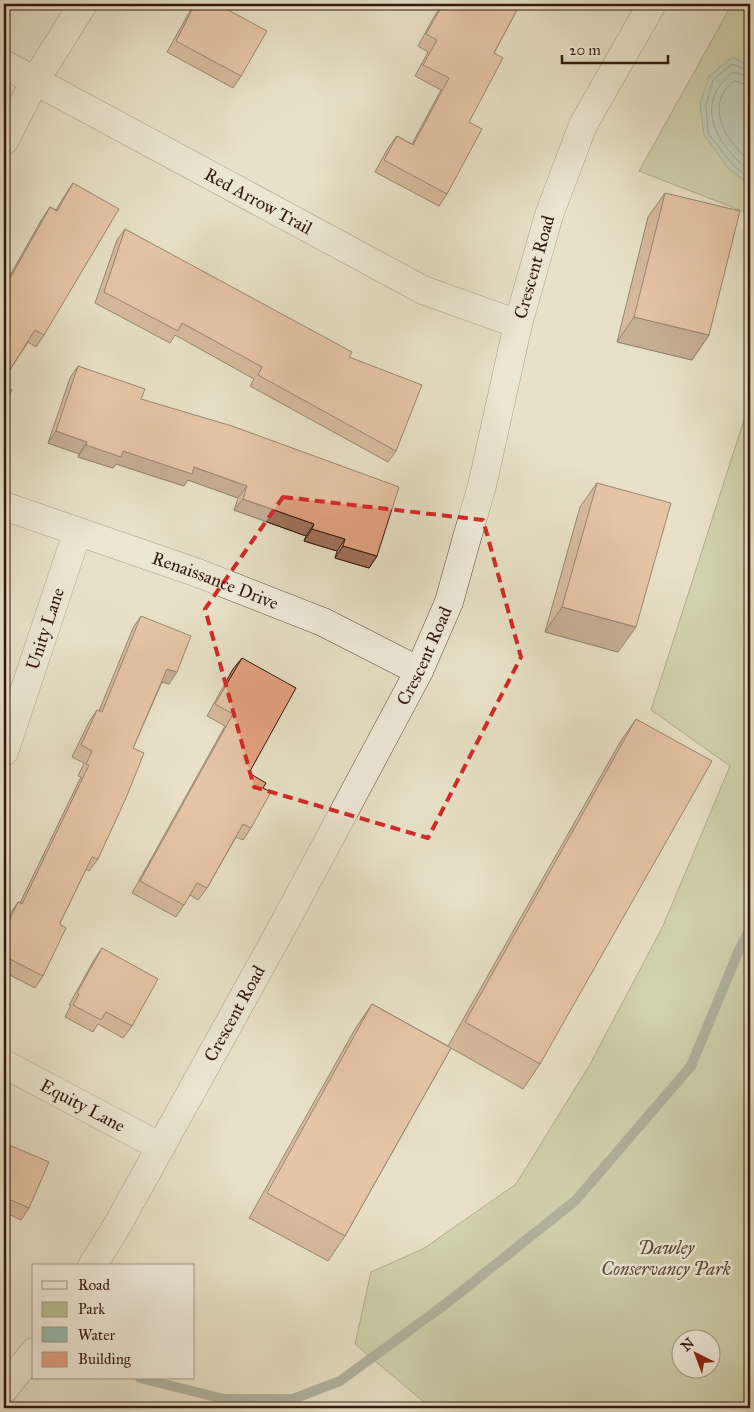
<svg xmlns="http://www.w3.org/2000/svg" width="754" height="1412" viewBox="0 0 754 1412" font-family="'IM FELL Great Primer',serif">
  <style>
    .green { fill: #b7c294; stroke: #756c50; fill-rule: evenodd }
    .water { fill: #97beb2; stroke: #6f7b70 }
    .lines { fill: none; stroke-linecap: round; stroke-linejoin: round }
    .shore { stroke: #656a60; stroke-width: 1 }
    .stream { stroke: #6f7b70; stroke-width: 10 }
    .minor-casing { stroke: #604a3c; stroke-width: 29 }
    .minor { stroke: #f0ecdb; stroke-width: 28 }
    .wall { fill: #c48b6e; stroke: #33170d }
    .shaded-wall { fill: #a0715a; stroke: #33170d }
    .building { fill: #e4a280; stroke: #33170d }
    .marked { fill: none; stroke: #d62828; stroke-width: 4; stroke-dasharray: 10 6; stroke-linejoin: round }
    .labels { text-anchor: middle; stroke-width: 5; stroke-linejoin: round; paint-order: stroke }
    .street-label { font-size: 18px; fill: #33170d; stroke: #f0ecdb }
    .park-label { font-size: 18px; font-style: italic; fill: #5b4a36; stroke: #f0ecdb }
  </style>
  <rect width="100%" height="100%" fill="#e8e1c7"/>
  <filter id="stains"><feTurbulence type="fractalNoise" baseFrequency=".004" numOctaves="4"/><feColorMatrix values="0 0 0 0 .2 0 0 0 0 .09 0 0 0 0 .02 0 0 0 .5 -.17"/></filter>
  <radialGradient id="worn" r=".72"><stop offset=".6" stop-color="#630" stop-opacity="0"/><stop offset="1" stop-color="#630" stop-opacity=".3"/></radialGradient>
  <path class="green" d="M732,4h18v210l-111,-43z
    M750,401v1007h-319l-76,-64 16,-72 52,-23 93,-65 73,-118 74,-140 67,-160 -79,-56zM682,1340h30v30h-30z"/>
  <path class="water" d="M733,57l17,10v118l-22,-17 -24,-33 -4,-31 9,-28z"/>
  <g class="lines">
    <path class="shore" d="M750,71l-18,-7 -19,16 -7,25 2,28 24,31 18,15
      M750,77l-17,-5c-41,33 -16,73 17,99
      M750,85l-16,-4c-31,24 -8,61 16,80"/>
    <path class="stream" d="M140,1378l84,21h69l47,-18 107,-78 128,-102 116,-135 48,-116 11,-21"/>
    <defs>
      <g id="minor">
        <path id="s1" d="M4,64l419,226 95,34"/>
        <path d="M4,141l31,-60 48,-77"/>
        <path id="s2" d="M4,506l194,67 125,49 96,49"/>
        <path id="s3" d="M4,752l73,-219"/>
        <path id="s4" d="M4,1064l157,83"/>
        <path id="s5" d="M92,1266l25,-40 168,-304 134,-251 30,-69 17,-61 16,-55 36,-162 31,-109 34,-90 69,-121"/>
        <path d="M4,1389l30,-37"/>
      </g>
    </defs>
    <use href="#minor" class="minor-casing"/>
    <use href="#minor" class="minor"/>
  </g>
  <path class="wall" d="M194,4h23l24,72 -8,12 -66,-36z
    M443,4l12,6 3,-6h62l-26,49 -25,69 -22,72 -8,12 -64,-34 13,-24 9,-12 15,8 29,-54 -26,-14 13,-24 -10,-6 17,-31z
    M73,183l-29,152 -8,12 -8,-5 -24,37v-93l38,-67 8,-12 6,3 9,-15z
    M665,193l44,142 -17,25 -75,-18 31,-125z
    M125,229l224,128 47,94 -8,11 -138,-76 4,-7 -79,-44 -5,8 -75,-40 22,-63z
    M78,366l63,33 236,157 -8,12 -34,-10 2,-7 -33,-10 2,-5 -72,-26 4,-12 -50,-18 -4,6 -68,-22 -3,4 -35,-11 1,-3 -31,-11 22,-65z
    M597,483l21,169 -73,-20 35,-125z
    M141,616l28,68 -7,-2 -29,66 -35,111 -9,12 -3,-2 -26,54 -17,53 -8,12 -31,-16v-45l6,-13 8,-12 2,1 61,-126 -3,-1 6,-13 -12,-6 17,-35 8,-12 2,1 34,-83z
    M242,658l7,115 14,15 -12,40 -8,12 -7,-3 -29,51 -9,12 -8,-5 -14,22 -44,-24 93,-167 -18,-10 26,-47z
    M636,719l-96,345 -17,25 -72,-41 -106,188 -17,25 -79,-43 106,-189 17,-25 76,42 171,-302z
    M102,948l30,78 -9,12 -25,-14 -5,8 -28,-15 6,-12h-2l25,-45z
    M4,1143l25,65 -8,12 -17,-8z"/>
  <path class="shaded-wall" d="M634,317l75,18 -17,25 -75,-18z
    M56,431l31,11 -8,12 -31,-11z
    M86,445l37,6 71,16 53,19 -9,12 -50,-18 -4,6 -68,-22 -3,4 -35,-11z
    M243,499l71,25 -8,12 -72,-26z
    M312,529l33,10 -8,12 -33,-10z
    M343,546l34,10 -8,12 -34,-10z
    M562,607l74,20 -18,25 -73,-20z
    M167,669l10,3 -8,12 -10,-3z"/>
  <path class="building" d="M195,4h22l50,27 -26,45 -65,-35z
    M443,4h2l12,6 3,-6h60l-26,49 9,5 -34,64 13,7 -35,65 -63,-34 13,-24 16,9 36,-67 -26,-13 14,-25 -11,-6z
    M73,183l46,26 -75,126 -9,-5 -31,49v-90l46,-82 7,4z
    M665,193l75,18 -31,124 -75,-18z
    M125,229l227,123 -3,5 73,28 -26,66 -138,-76 4,-8 -80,-44 -4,8 -74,-39z
    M78,366l67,23 -4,10 91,27 167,61 -22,69 -34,-10 2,-7 -33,-10 2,-5 -71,-25 4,-13 -53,-19 -2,7 -69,-23 -2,6 -35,-12 1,-3 -31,-11z
    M4,385l8,5 -8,13z
    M597,483l74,20 -35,124 -74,-20z
    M141,616l50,20 -14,36 -10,-3 -34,79 11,5 -18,45 -28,61 -6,-2 -32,66 1,2 5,3 -23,48 -39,-20v-24l14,-30 4,2 67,-139 -3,-1 6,-13 -11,-6 16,-35 5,2z
    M242,658l54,30 -47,85 17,10 -3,5 8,4 -20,36 -8,-4 -36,64 -10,-5 -13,22 -44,-24 93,-167 -18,-10z
    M636,719l76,42 -172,303 -75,-42z
    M102,948l56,31 -26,47 -26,-14 -5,8 -28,-15 6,-11 -2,-1z
    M372,1004l79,44 -106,188 -78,-43z
    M4,1143l45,19 -20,46 -25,-11z"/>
  <path d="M0 0H754V1412H0ZM283,497l200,23 38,137 -93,181 -174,-51 -49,-178z" fill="#e8e1c7" fill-opacity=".55" fill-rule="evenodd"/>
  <path class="marked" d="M283,497l200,23 38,137 -93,181 -174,-51 -49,-178z"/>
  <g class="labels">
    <g class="street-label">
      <text dy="6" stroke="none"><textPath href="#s1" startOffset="289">Red Arrow Trail</textPath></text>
      <text dy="6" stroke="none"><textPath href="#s5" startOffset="1100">Crescent Road</textPath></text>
      <text dy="6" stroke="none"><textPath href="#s2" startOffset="224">Renaissance Drive</textPath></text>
      <text dy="6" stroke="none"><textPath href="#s3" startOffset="130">Unity Lane</textPath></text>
      <text dy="6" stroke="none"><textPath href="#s5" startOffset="695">Crescent Road</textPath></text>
      <text dy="6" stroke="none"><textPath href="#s5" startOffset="290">Crescent Road</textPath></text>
      <text dy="6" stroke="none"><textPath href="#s4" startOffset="89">Equity Lane</textPath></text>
    </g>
    <g class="park-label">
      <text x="666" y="1254">Dawley<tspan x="666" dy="21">Conservancy Park</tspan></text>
    </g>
  </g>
  <rect width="754" height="1412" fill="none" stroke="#e8e1c7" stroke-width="20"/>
  <rect x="5" y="5" width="744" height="1402" fill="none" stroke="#33170d" stroke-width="2.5"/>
  <rect x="10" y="10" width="734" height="1392" fill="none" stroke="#33170d"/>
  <rect x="32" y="1264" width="162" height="115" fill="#f0ecdb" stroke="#a49789"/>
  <rect x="42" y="1281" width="25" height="8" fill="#f0ecdb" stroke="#a49789"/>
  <text x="78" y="1290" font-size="15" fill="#33170d">Road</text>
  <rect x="42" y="1302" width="25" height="15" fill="#b7c294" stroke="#a49789"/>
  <text x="78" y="1314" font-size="15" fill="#33170d">Park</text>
  <rect x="42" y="1327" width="25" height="15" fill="#97beb2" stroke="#a49789"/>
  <text x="78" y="1340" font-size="15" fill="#33170d">Water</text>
  <rect x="42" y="1352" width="25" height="15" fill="#e4a280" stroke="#a49789"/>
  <text x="78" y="1364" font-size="15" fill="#33170d">Building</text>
  <g transform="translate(696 1354) rotate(318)"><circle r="24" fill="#f0ecdb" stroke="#a49789"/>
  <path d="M0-4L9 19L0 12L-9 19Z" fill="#8f2418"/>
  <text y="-8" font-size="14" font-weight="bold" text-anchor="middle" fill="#33170d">N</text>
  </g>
  <path d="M562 55v8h106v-8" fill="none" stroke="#33170d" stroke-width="2.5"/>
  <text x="569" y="55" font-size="15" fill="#33170d" stroke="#f0ecdb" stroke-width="4" paint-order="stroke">20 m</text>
  <rect width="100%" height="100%" filter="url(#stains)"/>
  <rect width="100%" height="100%" fill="url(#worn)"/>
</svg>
